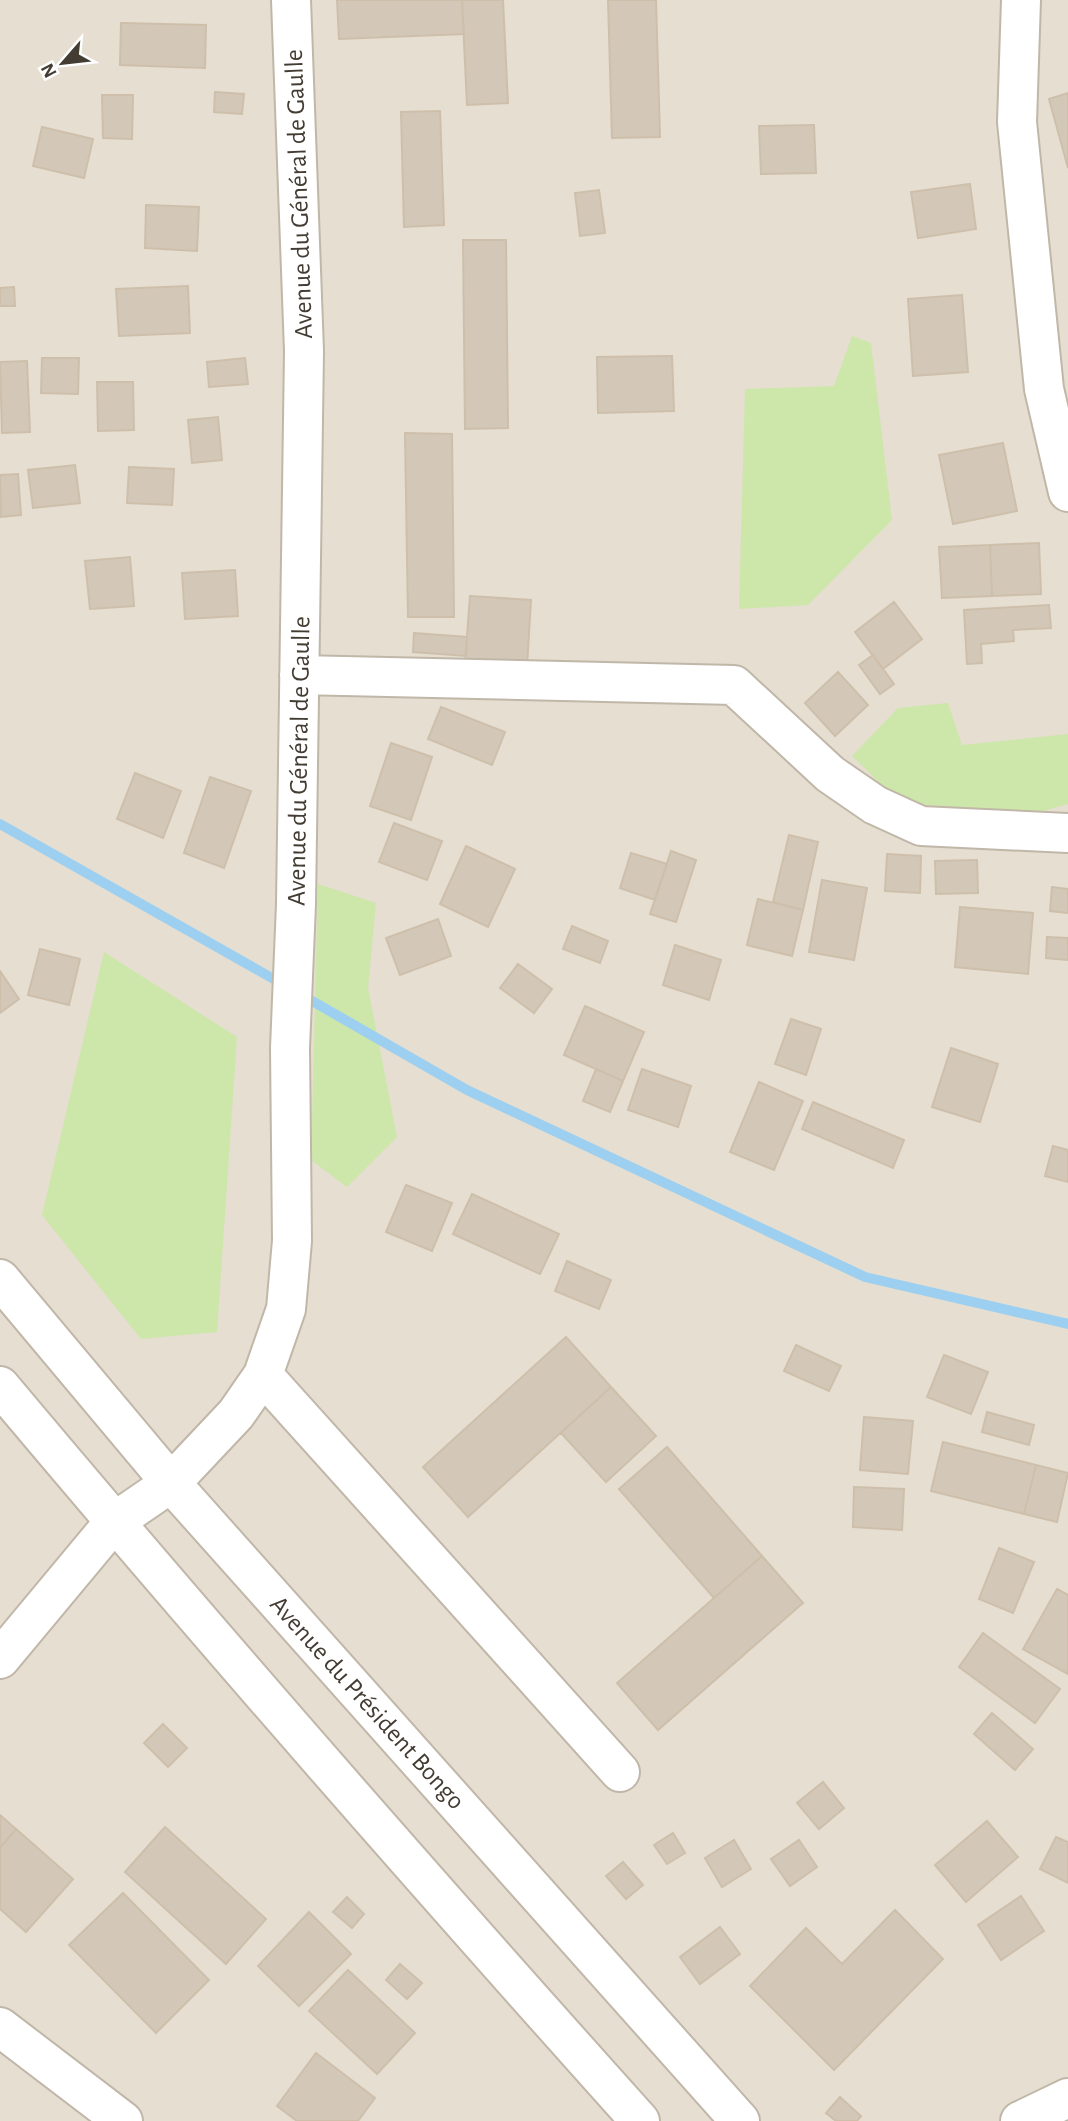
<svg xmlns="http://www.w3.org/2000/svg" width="1068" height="2121" viewBox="0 0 1068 2121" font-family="'Alegreya Sans',sans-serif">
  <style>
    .residential { fill: #e5ded1 }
    .green { fill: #cde6aa }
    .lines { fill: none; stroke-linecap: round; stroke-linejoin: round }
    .stream { stroke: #9dd0f0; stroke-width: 10 }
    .building { fill: #d3c8b8; stroke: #cebfab; stroke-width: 2 }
    .minor-casing { stroke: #c0b7a8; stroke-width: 42 }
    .minor { stroke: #fff; stroke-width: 38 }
    .labels { text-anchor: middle; stroke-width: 6; stroke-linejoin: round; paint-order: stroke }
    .street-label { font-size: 26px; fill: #433c33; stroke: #fff }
  </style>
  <rect width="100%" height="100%" fill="#f1ede3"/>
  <path class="residential" d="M0,0h1068v2121h-1068z"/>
  <path class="green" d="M852,336l19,7 21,177 -84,85 -69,4 6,-220 89,-3z
    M948,703l14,42 106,-11v70l-31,9 -137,-10 -48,-47 46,-48z
    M318,884l58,19 -8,85 29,149 -50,50 -36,-27z
    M104,952l133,85 -20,295 -76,7 -99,-124z"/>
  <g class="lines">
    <path class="stream" d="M0,824l286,162
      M300,994l167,96 398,187 203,47"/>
  </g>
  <path class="building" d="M337,0h125l2,34 -125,5z
    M462,0h41l5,103 -41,2z
    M608,0h48l4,137 -48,1z
    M121,23l85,2 -1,43 -85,-3z
    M215,92l29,2 -2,20 -28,-2z
    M1068,93v75l-19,-69z
    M102,95h31l-1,44 -29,-1z
    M440,111l4,114 -40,2 -3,-115z
    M814,125l2,48 -55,1 -2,-48z
    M42,127l51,12 -9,39 -51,-12z
    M970,184l6,45 -58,9 -7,-46z
    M599,190l6,43 -25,3 -5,-43z
    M146,205l53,2 -2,44 -52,-3z
    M463,240h43l2,188 -43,1z
    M188,286l2,47 -71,3 -3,-47z
    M14,287l1,19h-15v-18z
    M962,295l6,77 -55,4 -5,-77z
    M672,356l2,55 -76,2 -1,-56z
    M42,358h37l-1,36 -37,-1z
    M245,358l3,26 -39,3 -2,-25z
    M27,361l3,71 -28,1 -2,-71z
    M97,382h36l1,48 -36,1z
    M218,417l4,43 -30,3 -4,-43z
    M405,433l47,1 2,183h-46z
    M1003,443l14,68 -64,13 -14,-69z
    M75,465l5,38 -47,5 -5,-38z
    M129,467l45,2 -2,36 -45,-2z
    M18,474l3,41 -20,2 -1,-42z
    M1039,543l2,51 -49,2 -2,-51z
    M990,545l2,51 -50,2 -3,-51z
    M130,557l4,49 -44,3 -5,-48z
    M235,570l3,46 -53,3 -3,-46z
    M470,596l61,4 -4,67 -62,-4z
    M894,602l28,37 -39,30 -28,-37z
    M1049,605l2,23 -38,2 1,11 -33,3 1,19 -15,1 -3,-54z
    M414,633l53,4 -1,19 -53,-4z
    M873,655l21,29 -14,10 -21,-29z
    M838,672l30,33 -33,31 -30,-33z
    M441,707l64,25 -13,33 -64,-26z
    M391,743l41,14 -21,63 -41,-14z
    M135,773l46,18 -18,47 -46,-19z
    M210,777l41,14 -27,77 -40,-15z
    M394,823l48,18 -15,39 -48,-18z
    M789,835l29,7 -15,68 -30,-8z
    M466,846l49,23 -27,58 -48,-23z
    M671,851l25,9 -20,62 -26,-8z
    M631,853l36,11 -12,36 -35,-12z
    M887,854l34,2 -1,37 -35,-2z
    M977,860l1,33 -42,1 -1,-33z
    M822,880l45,8 -13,72 -45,-8z
    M1052,887l16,2v24l-18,-2z
    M758,899l45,11 -11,46 -45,-11z
    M960,907l73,6 -5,61 -73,-7z
    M438,919l13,37 -51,19 -14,-37z
    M572,926l36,15 -8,22 -37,-14z
    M1047,937l21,1v22l-22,-2z
    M675,945l46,15 -12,40 -46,-15z
    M40,949l40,10 -11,46 -41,-10z
    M518,964l34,25 -18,24 -34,-25z
    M0,971l19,28 -19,14z
    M585,1006l59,26 -21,49 -59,-26z
    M791,1019l30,10 -15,46 -31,-11z
    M951,1048l47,16 -18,58 -48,-15z
    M596,1069l27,12 -13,31 -27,-11z
    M642,1069l49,17 -13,41 -50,-17z
    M759,1082l44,19 -29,69 -44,-18z
    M813,1102l91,38 -11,28 -91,-39z
    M1053,1146l15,4v32l-23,-6z
    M406,1185l46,18 -20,48 -46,-19z
    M472,1194l87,40 -19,40 -87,-40z
    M567,1261l44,19 -12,29 -44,-18z
    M566,1337l45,50 -143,130 -45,-50z
    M796,1345l45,21 -12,25 -45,-20z
    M944,1355l44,17 -17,42 -44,-17z
    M611,1387l45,49 -50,46 -45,-49z
    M987,1412l47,13 -5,20 -47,-13z
    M864,1417l49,4 -5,53 -48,-4z
    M943,1442l93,23 -12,49 -93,-23z
    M667,1447l95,109 -48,42 -95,-109z
    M1036,1465l32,8 -11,49 -33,-8z
    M854,1487l50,2 -2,41 -49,-3z
    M999,1548l35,14 -21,51 -34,-14z
    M762,1556l41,47 -145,127 -41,-47z
    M1057,1589l11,6v79l-45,-25z
    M983,1633l77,56 -25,34 -76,-56z
    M992,1713l41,36 -18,21 -41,-36z
    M163,1724l24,24 -19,19 -24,-24z
    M823,1782l21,26 -25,21 -22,-26z
    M0,1815l16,14 -16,19z
    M987,1821l31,36 -52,45 -31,-37z
    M165,1827l101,92 -40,45 -101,-92z
    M16,1829l57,50 -47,53 -26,-23v-61z
    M673,1833l12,20 -18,11 -13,-19z
    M1056,1837l12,5v41l-28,-14z
    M734,1840l17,29 -29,18 -17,-29z
    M799,1840l18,27 -27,19 -19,-27z
    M623,1862l20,23 -17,14 -20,-23z
    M123,1893l86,87 -53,53 -87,-88z
    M1021,1896l23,35 -43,29 -23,-35z
    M347,1897l17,17 -12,14 -19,-16z
    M895,1910l48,49 -109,111 -84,-84 56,-58 36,36z
    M309,1912l42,42 -52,52 -41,-40z
    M720,1927l20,27 -40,30 -20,-27z
    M400,1964l22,19 -15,16 -21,-19z
    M348,1970l67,63 -38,41 -68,-63z
    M316,2053l59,45 -17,23h-61l-20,-15z
    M840,2097l21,19 -4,5h-21l-10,-8z"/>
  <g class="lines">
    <defs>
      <path id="minor" d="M1021,0l-4,122 27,267 24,103
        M299,675l435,10 96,89 45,31 46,21 147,7
        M0,1279l171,204 569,638
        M263,1375l357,397
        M0,1386c209,249 423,493 640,735
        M0,1659l114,-137 57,-39 65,-69 27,-39 23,-66 6,-68 -2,-193 6,-144 8,-553 -13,-351
        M0,2027l123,94
        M1020,2121l48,-23"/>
    </defs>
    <use href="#minor" class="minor-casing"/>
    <use href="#minor" class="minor"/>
  </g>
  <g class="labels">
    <g class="street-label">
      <text transform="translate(298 194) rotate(-92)" y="9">Avenue du Général de Gaulle</text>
      <text transform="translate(298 761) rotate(-89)" y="9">Avenue du Général de Gaulle</text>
      <text transform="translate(368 1702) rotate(48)" y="9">Avenue du Président Bongo</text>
    </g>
  </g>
  <g transform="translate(63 63) rotate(242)" stroke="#ffffff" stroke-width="5" paint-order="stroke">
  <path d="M0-5L12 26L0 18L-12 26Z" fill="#433c33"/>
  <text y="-10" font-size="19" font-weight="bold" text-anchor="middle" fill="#433c33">N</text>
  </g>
</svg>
